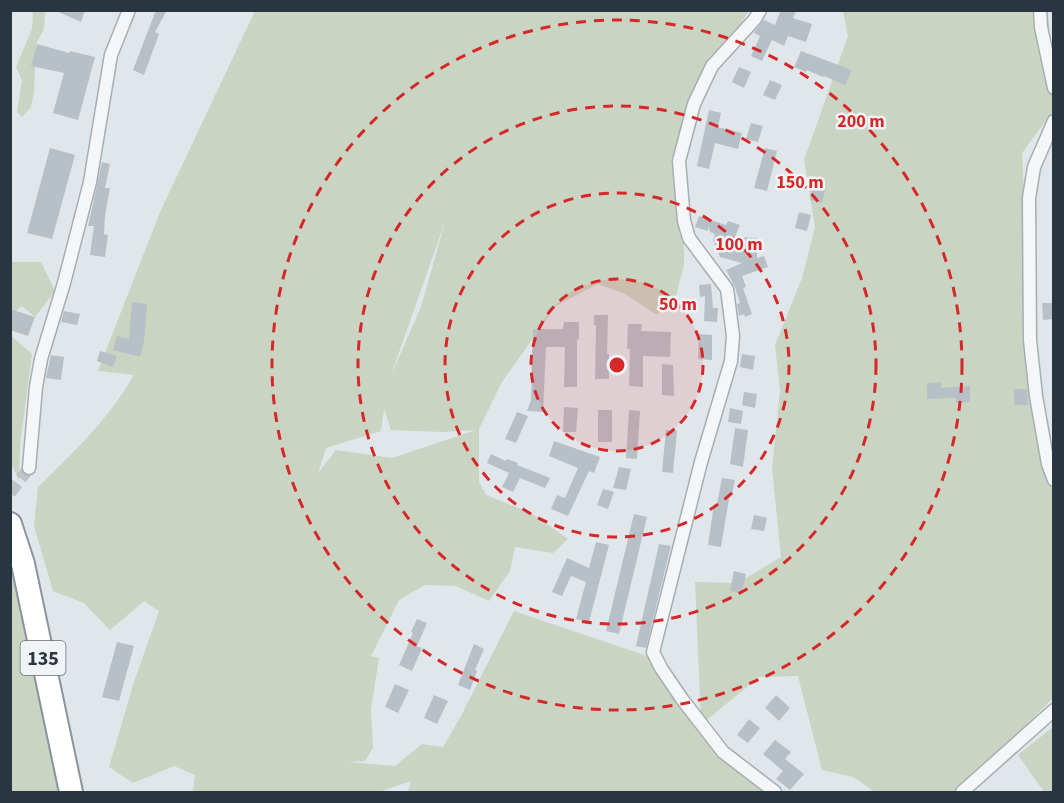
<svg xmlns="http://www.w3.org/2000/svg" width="1064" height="803" viewBox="0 0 1064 803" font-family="'Source Sans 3',sans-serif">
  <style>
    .green { fill: #c9d4c2; fill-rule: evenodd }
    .building { fill: #b8c0c7 }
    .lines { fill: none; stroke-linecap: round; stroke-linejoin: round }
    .street-tunnel { stroke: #bcc3c8; stroke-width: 12; stroke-dasharray: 12 6; stroke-linecap: butt }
    .street-casing { stroke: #a6aeb4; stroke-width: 15 }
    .highway-casing { stroke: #8895a1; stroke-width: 26 }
    .street { stroke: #f4f6f8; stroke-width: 12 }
    .highway { stroke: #fff; stroke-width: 22 }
    .ring { fill: none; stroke: #d62828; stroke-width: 3; stroke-dasharray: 10 8 }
    .labels { text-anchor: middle; stroke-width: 5; stroke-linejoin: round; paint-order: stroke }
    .shield { fill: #f1f4f7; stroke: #656f78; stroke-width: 1.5 }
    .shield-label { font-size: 20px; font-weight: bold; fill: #293642 }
    .centre { fill: #d62828; stroke: #f1f4f7; stroke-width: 3 }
    .ring-label { font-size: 18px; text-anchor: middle; font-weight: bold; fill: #d62828; stroke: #f1f4f7; stroke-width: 5; stroke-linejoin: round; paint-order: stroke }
  </style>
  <rect width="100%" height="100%" fill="#e1e6ea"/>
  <path class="green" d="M33,11h12l-1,18 -8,15 -2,48 -3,15 -9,10 -5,-5 5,-32 -6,-13 16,-38z
    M255,11h494l-37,55 -27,73 -1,126 -8,31 -19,19 -32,-21 -27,-10 -42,22 -54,76 -23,47v53l7,13 45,18 37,26 -15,14 -38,-6 -5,24 -21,30 -33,-15 -31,-1 -26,15 -28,56 8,2 -8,51 2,39 -8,13 -18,1 48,4 27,-22 21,3 18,-31 53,-105 142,48 45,61 -6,-138 43,1 43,-26 -9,-89 8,-77 -5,-46 27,-67 13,-51 -11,-67 44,-124 -5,-25h205l5,100 -31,42 10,201 21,96v248l-92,94h-86l-22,-15 -31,-7 -24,-94 -39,1 -56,46 20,29 49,40h-364l3,-11 -32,11h-186l2,-17 -21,-9 -41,17 -24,-16 25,-85 25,-71 -15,-10 -34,29 -26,-27 -31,-12 -19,-65 4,-39c36,-35 70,-67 96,-112l-36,-4 62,-159zM445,222l-24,85 -30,68zM384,409l7,21 51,2 34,-2 -84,28 -56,-8 -18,23 8,-25 55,-17z
    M11,262h30l14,29 -20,26 -13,-11 -11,9z
    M11,336l21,18 -12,91 -1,36 -8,-18z
    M10,568l45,111 24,87 -3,26h-65z
    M1053,727v65h-9l-26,-37z"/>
  <path class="building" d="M54,10h31l-4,12z
    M156,10h11l-12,22 4,2 -15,41 -11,-5z
    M781,10h15l-3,8 19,6 -6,18 -18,-6 -4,10 -12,-6 -10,21 -11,-5 9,-20 -6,-3 1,-2 9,-11 11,5z
    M37,44l32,9 1,-2 25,6 -17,63 -25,-7 11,-40 -33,-7z
    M801,51l51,19 -7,15 -21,-9 -1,1 -16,-7 -1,2 -12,-5z
    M739,67l12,5 -7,16 -12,-6z
    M770,80l12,5 -7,15 -12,-5z
    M709,110l12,3 -3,14 24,6 -4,16 -23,-6 -6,26 -12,-3z
    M751,123l12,3 -5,16 -12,-3z
    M50,148l25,7 -23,84 -25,-6z
    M765,148l12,3 -10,40 -13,-3z
    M102,162l8,2 -5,24h5l-5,28 -1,18 4,1 -3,22 -15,-2 4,-29h-6z
    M813,184l13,3 -4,16 -12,-3z
    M799,212l12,3 -4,16 -12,-3z
    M699,216l27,9 2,-4 12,4 -5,12 22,1v20l7,-2 4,11 -26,9 4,11 -3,1 9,26 -7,3 -1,-3 -5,2 -2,-12 3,-1 -5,-16 -9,-17 16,-7 -22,-6 -7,-17 2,-6 -5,-2 -2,-6v5l-13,-4z
    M711,284l2,24h5l-1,14 -13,-1 1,-25 -5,1 -1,-12z
    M132,302l15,2 -3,38 -4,15 -27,-7 4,-14 12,3z
    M1042,303h11v16l-10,1z
    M10,309l25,8 -7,19 -18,-6z
    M64,311l16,3 -3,11 -16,-3z
    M594,315h14l-1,39h2v25h-14l1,-54h-2z
    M564,322h15v18l-2,-1v48h-13l1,-40h-19l-3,65 -16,-1 4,-11 2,-71h30z
    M628,324h14l-1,7 30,1 -1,25 -27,-1v31l-14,-1 1,-37h-3z
    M699,334l13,1v25l-14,-1z
    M100,351l17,5 -4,11 -16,-6z
    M742,354l13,2 -2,14 -13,-3z
    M51,355l13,2 -3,23 -15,-2z
    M662,364l11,1 1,31 -12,-1z
    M941,382v6l29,-2v16l-14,1v-5l-29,1v-16z
    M1014,389h13l1,16h-14z
    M744,392l13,2 -2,14 -13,-3z
    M564,407l14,1 -2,24h-13z
    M730,408l13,3 -2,13 -13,-2z
    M598,410h14v32h-14z
    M629,410l11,1 -3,48 -11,-1z
    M517,412l11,4 -12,27 -11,-4z
    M735,428l13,2 -5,37 -13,-3z
    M666,430l11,1 -4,42 -11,-1z
    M554,441l46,16 -6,16 -5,-2 -21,45 -17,-7 6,-14 8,3 13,-30 -29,-12z
    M491,454l15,7 1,-2 11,4 -1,2 33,13 -5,10 -25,-10 -7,14 -11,-5 7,-14 -22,-10z
    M619,467l12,2 -5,21 -13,-2z
    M722,478l13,2 -3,14 -2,-1 -9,54 -13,-2 6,-41h3z
    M603,489l11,3 -6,17 -11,-4z
    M634,514l13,3 -28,117 -13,-3z
    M754,515l13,3 -3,13 -13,-2z
    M596,542l13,3 -20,77 -13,-3 10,-37 -15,-6 -9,20 -10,-4 15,-34 22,10z
    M659,544l12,2 -25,102 -10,-2z
    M734,571l12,3 -4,19 -12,-2z
    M417,619l10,4 -10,23 5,2 -10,23 -13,-6 14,-32 -2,-1z
    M117,642l17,4 -15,55 -17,-4z
    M474,644l10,5 -9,21 2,1 -7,19 -12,-5z
    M395,684l14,6 -11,23 -13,-6z
    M434,695l14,6 -11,23 -13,-6z
    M776,695l14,13 -11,13 -14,-13z
    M749,719l11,9 -12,15 -11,-8z
    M775,740l16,12 -6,7 19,15 -14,16 -14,-11 7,-8 -20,-17z"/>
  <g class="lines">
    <path class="street-tunnel" d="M10,493l19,-25"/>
    <defs>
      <path id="street" d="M760,10l-5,9 -43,47 -18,38 -15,57 5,60 5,17 38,51 6,47 -2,25 -30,101 -48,190 8,16 21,31 41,53 52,40
        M1040,10l1,17 13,61
        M1054,121l-20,46 -5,31 1,142 6,56 12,68 6,16
        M29,468l7,-81 5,-28 23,-76 26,-101 21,-127 18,-45
        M962,792l92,-82"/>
      <path id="highway" d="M10,524l13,40 48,228"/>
    </defs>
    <use href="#street" class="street-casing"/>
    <use href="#highway" class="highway-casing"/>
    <use href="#street" class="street"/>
    <use href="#highway" class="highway"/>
  </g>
  <circle cx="617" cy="365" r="86" fill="#d62828" fill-opacity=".12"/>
  <g class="ring">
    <circle cx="617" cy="365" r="86"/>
    <circle cx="617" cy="365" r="172"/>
    <circle cx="617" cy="365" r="259"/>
    <circle cx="617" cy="365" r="345"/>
  </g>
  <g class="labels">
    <rect class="shield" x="20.5" y="641" width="45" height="34" rx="4.5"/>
    <g class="shield-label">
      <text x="43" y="665">135</text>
    </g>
  </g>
  <circle cx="617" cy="365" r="9" class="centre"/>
  <g class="ring-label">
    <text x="861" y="127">200 m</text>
    <text x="800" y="188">150 m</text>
    <text x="739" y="250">100 m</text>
    <text x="678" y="310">50 m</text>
  </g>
  <rect width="1064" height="803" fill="none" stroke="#293642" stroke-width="24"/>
</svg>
